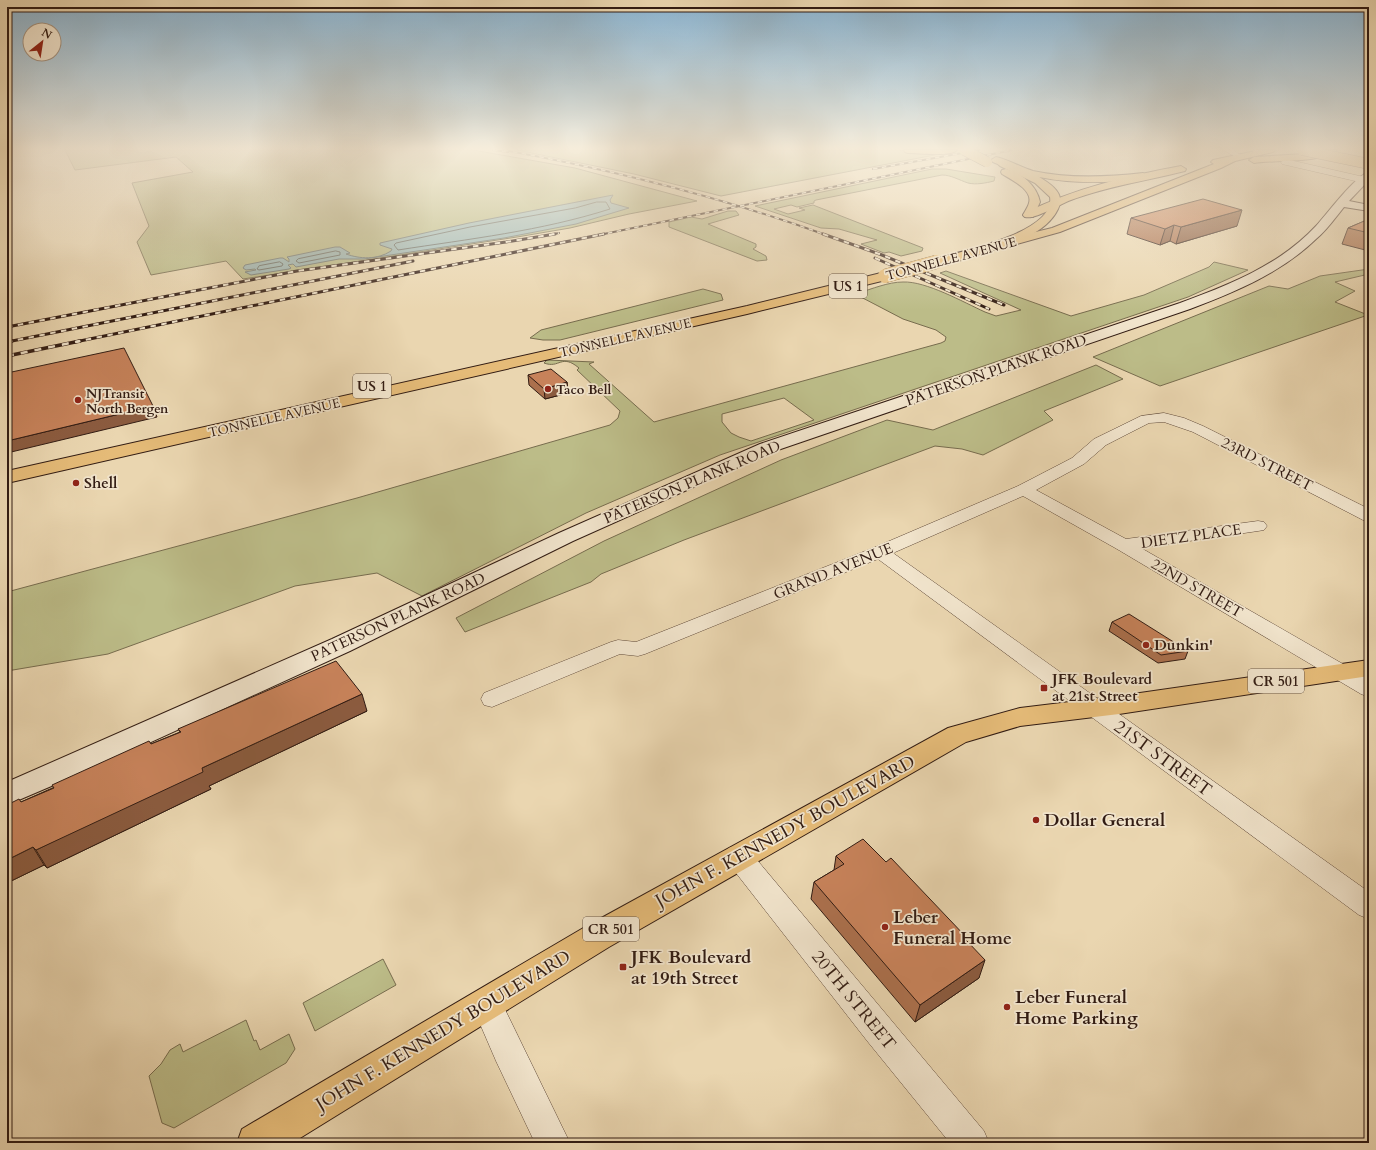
<svg xmlns="http://www.w3.org/2000/svg" width="1376" height="1150" viewBox="0 0 1376 1150" font-family="Cardo,serif">
  <style>
    .green { fill: #bcbc88; stroke: #776c4e; fill-rule: evenodd }
    .water { fill: #9cb7b6; stroke: #727975 }
    .lines { fill: none; stroke-linecap: round; stroke-linejoin: round }
    .shore { stroke: #676a64; stroke-width: 1 }
    .minor-casing { stroke: #604a3a; stroke-width: 1 }
    .secondary-casing { stroke: #321c13; stroke-width: 2 }
    .primary-casing { stroke: #321c13; stroke-width: 2 }
    .trunk-casing { stroke: #321c13; stroke-width: 2 }
    .motorway-casing { stroke: #321c13; stroke-width: 2 }
    .minor { fill: #f1e4cc; fill-rule: evenodd }
    .secondary { fill: #f1e4cc; fill-rule: evenodd }
    .primary { fill: #e5bb78; fill-rule: evenodd }
    .trunk { fill: #e5bb78; fill-rule: evenodd }
    .motorway { fill: #e5bb78; fill-rule: evenodd }
    .rail-far2-casing { stroke: #321c13; stroke-width: 2 }
    .rail-far1-casing { stroke: #321c13; stroke-width: 3 }
    .rail-casing { stroke: #321c13; stroke-width: 3.5 }
    .rail-far2 { stroke: #f1e4cc; stroke-width: 1.5; stroke-dasharray: 4.5; stroke-linecap: butt }
    .rail-far1 { stroke: #f1e4cc; stroke-width: 2; stroke-dasharray: 5.5; stroke-linecap: butt }
    .rail { stroke: #f1e4cc; stroke-width: 2.5; stroke-dasharray: 7; stroke-linecap: butt }
    .trunk-bridge-casing { stroke: #321c13; stroke-width: 14; stroke-linecap: butt }
    .motorway-bridge-casing { stroke: #321c13; stroke-width: 11; stroke-linecap: butt }
    .trunk-bridge { stroke: #e5bb78; stroke-width: 14 }
    .motorway-bridge { stroke: #e5bb78; stroke-width: 10 }
    .wall { fill: #ab704d; stroke: #321c13 }
    .shaded-wall { fill: #8b5b3f; stroke: #321c13 }
    .building { fill: #c7825a; stroke: #321c13 }
    .poi-dot { fill: #8f2418; stroke: #f1e4cc; stroke-width: 1.5 }
    .labels { text-anchor: middle; stroke-width: 3.5; stroke-linejoin: round; paint-order: stroke }
    .far-street-label { font-size: 13px; fill: #321c13; stroke: #f1e4cc }
    .far-poi-label { font-size: 13px; font-weight: bold; fill: #321c13; stroke: #f1e4cc; text-anchor: start }
    .shield { fill: #f1e4cc; stroke: #6b584a; stroke-width: 1 }
    .shield-label { font-size: 14px; font-weight: bold; fill: #321c13 }
    .street-label { font-size: 15px; fill: #321c13; stroke: #f1e4cc }
    .poi-label { font-size: 15px; font-weight: bold; fill: #321c13; stroke: #f1e4cc; text-anchor: start }
    .near-street-label { font-size: 18px; fill: #321c13; stroke: #f1e4cc }
    .near-poi-label { font-size: 18px; font-weight: bold; fill: #321c13; stroke: #f1e4cc; text-anchor: start }
  </style>
  <rect width="100%" height="100%" fill="#ead6b0"/>
  <filter id="stains"><feTurbulence type="fractalNoise" baseFrequency=".005" numOctaves="4"/><feColorMatrix values="0 0 0 0 .2 0 0 0 0 .09 0 0 0 0 .02 0 0 0 .5 -.17"/></filter>
  <radialGradient id="worn" r=".72"><stop offset=".6" stop-color="#630" stop-opacity="0"/><stop offset="1" stop-color="#630" stop-opacity=".3"/></radialGradient>
  <path class="green" d="M65,150h408l102,18 122,33 -68,13 -59,14 -53,9 -274,42 -17,-18 -75,14 -14,-33 12,-16 -17,-43 61,-11 -17,-15 -101,13z
    M517,150h382l11,2 35,1 -224,43 -87,-22z
    M932,169h14l49,8 -1,4c-8,2 -18,4 -26,2 -9,-3 -17,-8 -26,-8l-126,25 -2,1v2l-17,4 -6,-2 -17,4 14,5 17,-4 -6,-2 14,-3 110,43 -1,3 -21,5 -12,-4 -5,1 -23,-9 16,-4 -38,-11 -18,-1 -66,-22z
    M728,211h8l3,4 -31,9 48,20v3l-3,2 13,7 1,4 -10,1 -88,-34v-5l22,-5 11,2z
    M1214,262l34,8 -60,27 -468,158 -134,58 -164,83 -45,-23 -82,13 -187,68 -101,17v-79l350,-94 253,-73 8,-7 2,-7 -43,-41 2,-2c-18,-15 -19,1 -35,-5l3,-3 47,2 -5,2 65,58 287,-79 4,-2 1,-4 -10,-7 -33,-11 -46,-24 1,-2c14,-4 30,-11 45,-11 23,-1 60,20 82,30l11,4 25,-6 -81,-37 6,-2 125,45 73,-21 65,-28zM784,398l30,22 -63,21 -12,-4 -8,-4 -9,-11v-8z
    M1369,269v5l-34,8 20,9 -20,11 33,13 -208,71 -67,-29 176,-71 19,3 32,-13z
    M703,289l18,5 2,6 -163,40h-17l-13,-2 11,-8z
    M1096,365l27,14 -79,32 9,9 -70,35 -21,-6 -27,-3 -251,94 -83,34 -10,8 -126,50 -9,-14 148,-77 177,-81 106,-40 46,10z
    M383,959l13,26 -81,46 -12,-28z
    M246,1020l8,21 2,-1 4,10 29,-16 6,15 -9,14 -112,65 -12,-5 -13,-47 12,-12 9,-14 10,-6 3,8z"/>
  <path class="water" d="M613,195l-3,5 1,3 18,5 -53,16 -72,14 -140,21h-25l-43,8 -3,-3 -5,1 3,3 -2,1 -38,6 -6,-3 11,-2 -1,-1 -9,1 -3,-2 2,-3 35,-7h3l6,4v-3l-2,-2 48,-10h5l10,6 -4,1c14,5 31,6 45,-3l1,-2 -12,-4v-2l89,-20z"/>
  <g class="lines">
    <path class="shore" d="M597,202h9l4,7c-69,22 -141,30 -212,41l-4,-5 2,-2 74,-16 105,-19z
      M336,251l4,1v3l-41,8 -3,-2 2,-2z
      M280,262l3,2 -1,2 -23,4 -2,-1 2,-3z"/>
    <defs>
      <path id="minor" d="M1224,150h9l10,7 -4,2z
        M1251,150h21c-5,4 -16,4 -21,0z
        M1285,159l79,18 4,3 -4,3 -82,-19 -1,-2z
        M1164,413l20,5 19,8 166,83v12l-6,-1 -170,-88 -29,-10 -15,1 -43,22 -22,19 -48,26 90,49 132,-18 6,1 3,4 -3,4 -6,1 -117,17 228,131v18l-8,-3 -244,-145 -94,-53 -130,57 476,339v27l-10,-4 -481,-356 -233,95 -7,2 -18,-2 -128,53 -8,-2 -3,-6 3,-6 127,-51 7,-2 18,2 237,-94 145,-62 54,-28 22,-19 47,-23z
        M738,845l9,3 237,283 5,12h-39l-82,-101 -139,-178 -4,-8 4,-8z
        M486,989l11,4 73,150h-35l-39,-82 -25,-58 4,-10z"/>
      <path id="secondary" d="M1369,172v8l-20,21 20,4v6l-25,-4c-9,11 -17,23 -28,32 -35,34 -81,53 -126,70l-418,143 -199,89 -223,110 -247,113 -96,41v-23l325,-143 227,-106 201,-89 420,-141c49,-18 100,-38 136,-77 11,-12 40,-51 53,-54z"/>
      <path id="primary" d="M1260,150h15l-2,2 -38,9 -14,7 -161,64 -65,18 -4,-1 -2,-3 2,-3 61,-15 162,-64 -3,-2 2,-2z
        M1325,150h12c-12,13 -65,10 -83,13l-5,-3 5,-3 51,-3z
        M1181,166l5,3 -1,2c-39,10 -77,15 -114,29 -11,4 -36,20 -46,17l-2,-2 2,-2c50,-25 102,-37 156,-47z
        M1369,660v16l-250,38 -99,12 -54,16 -357,205 -317,196h-55l5,-14 343,-202 363,-199 72,-20 99,-12z"/>
      <path id="trunk" d="M1003,161c15,4 31,12 44,21 10,7 17,15 11,27 -13,28 -58,39 -85,47 -12,4 -30,12 -41,9l-2,-3 2,-3c25,-6 124,-26 118,-62l-15,-14 -35,-17 -2,-2 2,-2z
        M885,272l5,1 2,3 -2,3 -143,35 -740,169v-12l740,-165z"/>
      <path id="motorway" d="M904,150h53c-7,7 -38,3 -49,3l-3,-1z
        M996,157c13,3 24,10 37,14 36,8 74,6 110,2l5,3 -5,3c-52,6 -102,5 -150,-17l-2,-2z
        M1006,169c16,4 31,17 34,33l-7,15h-8l-2,-2c2,-4 5,-8 6,-12 4,-13 -17,-23 -27,-29l-1,-2 1,-2z"/>
    </defs>
    <use href="#minor" class="minor-casing"/>
    <use href="#secondary" class="secondary-casing"/>
    <use href="#primary" class="primary-casing"/>
    <use href="#trunk" class="trunk-casing"/>
    <use href="#motorway" class="motorway-casing"/>
    <use href="#minor" class="minor"/>
    <use href="#secondary" class="secondary"/>
    <use href="#primary" class="primary"/>
    <use href="#trunk" class="trunk"/>
    <use href="#motorway" class="motorway"/>
    <defs>
      <path id="rail-far2" d="M493,150l15,2
        M504,150c109,20 217,47 322,85
        M873,169l106,-19
        M549,235l10,-2
        M599,235l413,-85"/>
      <path id="rail-far1" d="M823,234l59,21 122,50
        M875,258l114,51
        M7,327l290,-56 209,-29 49,-8
        M7,342l406,-81
        M75,342l529,-108"/>
      <path id="rail" d="M7,342l5,-1
        M7,356l73,-15"/>
    </defs>
    <use href="#rail-far2" class="rail-far2-casing"/>
    <use href="#rail-far1" class="rail-far1-casing"/>
    <use href="#rail" class="rail-casing"/>
    <use href="#rail-far2" class="rail-far2"/>
    <use href="#rail-far1" class="rail-far1"/>
    <use href="#rail" class="rail"/>
    <defs>
      <path id="trunk-bridge" d="M885,276l51,-14"/>
      <path id="motorway-bridge" d="M964,150l23,12
        M1302,150l67,14"/>
    </defs>
    <use href="#trunk-bridge" class="trunk-bridge-casing"/>
    <use href="#motorway-bridge" class="motorway-bridge-casing"/>
    <use href="#trunk-bridge" class="trunk-bridge"/>
    <use href="#motorway-bridge" class="motorway-bridge"/>
  </g>
  <path class="wall" d="M1131,218l106,8 -61,18 -6,-3 -10,4 -33,-11z
    M1369,219v32l-27,-7 6,-16z
    M528,375l39,7 1,11 -23,6 -16,-14z
    M1112,622l76,29 -3,8 -27,4 -49,-32z
    M367,711l-158,75 2,3 -164,79 -3,-3 -37,18v-78l14,-3 130,-58 29,-12 -2,-3z
    M836,856l50,6 80,79 13,37 -64,44 -104,-123 3,-17 20,-12z"/>
  <path class="shaded-wall" d="M1242,210l-5,16 -61,18 5,-17z
    M1174,225l-4,16 -10,4 5,-16z
    M567,382l1,11 -23,6 -1,-10z
    M153,406l4,11 -150,36v-12z
    M362,694l5,17 -158,75 2,3 -164,79 -11,-18 166,-82z
    M33,847l11,18 -37,18v-23z
    M985,960l-6,18 -64,44 5,-17z"/>
  <path class="building" d="M1203,199l39,11 -61,17 -7,-2 -9,4 -34,-11z
    M1369,219v14l-21,-5z
    M124,348l29,58 -146,35v-68z
    M551,369l16,13 -23,7 -16,-14z
    M1129,614l59,37 -27,4 -49,-33z
    M336,661l26,33 -160,74 1,4 -167,78 -3,-3 -26,13v-55l12,-6 2,3 33,-14 -2,-3 97,-44 2,3 30,-12 -3,-3z
    M863,839l23,23 5,-4 76,80 -1,2 19,20 -65,45 -106,-123 30,-18 -8,-8z"/>
  <linearGradient id="sky" x2="0" y2="1"><stop stop-color="#89b5d4"/><stop offset="0.48" stop-color="#f6eddb"/><stop offset="1" stop-color="#f6eddb" stop-opacity="0"/></linearGradient>
  <rect width="1376" height="310" fill="url(#sky)"/>
  <g class="poi-dot">
    <circle cx="548" cy="389" r="4"/>
    <circle cx="78" cy="400" r="4"/>
    <circle cx="76" cy="483" r="4"/>
    <circle cx="1146" cy="645" r="4"/>
    <rect x="1040" y="684" width="8" height="8" rx="2"/>
    <circle cx="1036" cy="820" r="4"/>
    <circle cx="885" cy="927" r="4"/>
    <rect x="619" y="963" width="8" height="8" rx="2"/>
    <circle cx="1007" cy="1007" r="4"/>
  </g>
  <g class="labels">
    <g class="far-street-label">
      <text transform="translate(951 258) rotate(-15)" y="5">TONNELLE AVENUE</text>
      <text transform="translate(625 337) rotate(-13)" y="5">TONNELLE AVENUE</text>
      <text transform="translate(274 417) rotate(-13)" y="5">TONNELLE AVENUE</text>
    </g>
    <g class="far-poi-label">
      <text x="556" y="394">Taco Bell</text>
      <text x="86" y="398">NJTransit<tspan x="86" dy="15">North Bergen</tspan></text>
    </g>
    <g class="shield">
      <rect x="829" y="274" width="38" height="24" rx="3"/>
      <rect x="353" y="374" width="38" height="24" rx="3"/>
      <rect x="1248" y="669" width="56" height="24" rx="3"/>
      <rect x="583" y="917" width="56" height="24" rx="3"/>
    </g>
    <g class="shield-label">
      <text x="848" y="291">US 1</text>
      <text x="372" y="391">US 1</text>
      <text x="1276" y="686">CR 501</text>
      <text x="611" y="934">CR 501</text>
    </g>
    <g class="street-label">
      <text transform="translate(996 370) rotate(-19)" y="5">PATERSON PLANK ROAD</text>
      <text transform="translate(1267 464) rotate(27)" y="5">23RD STREET</text>
      <text transform="translate(692 482) rotate(-23)" y="5">PATERSON PLANK ROAD</text>
      <text transform="translate(1191 536) rotate(-8)" y="5">DIETZ PLACE</text>
      <text transform="translate(833 571) rotate(-22)" y="5">GRAND AVENUE</text>
      <text transform="translate(1197 588) rotate(30)" y="5">22ND STREET</text>
      <text transform="translate(398 617) rotate(-25)" y="5">PATERSON PLANK ROAD</text>
    </g>
    <g class="poi-label">
      <text x="84" y="488">Shell</text>
      <text x="1154" y="650">Dunkin'</text>
      <text x="1052" y="684">JFK Boulevard<tspan x="1052" dy="17">at 21st Street</tspan></text>
    </g>
    <g class="near-street-label">
      <text transform="translate(1163 758) rotate(36)" y="6">21ST STREET</text>
      <text transform="translate(785 831) rotate(-29)" y="6">JOHN F. KENNEDY BOULEVARD</text>
      <text transform="translate(854 1000) rotate(51)" y="6">20TH STREET</text>
      <text transform="translate(443 1030) rotate(-31)" y="6">JOHN F. KENNEDY BOULEVARD</text>
    </g>
    <g class="near-poi-label">
      <text x="1044" y="826">Dollar General</text>
      <text x="893" y="923">Leber<tspan x="893" dy="21">Funeral Home</tspan></text>
      <text x="631" y="963">JFK Boulevard<tspan x="631" dy="21">at 19th Street</tspan></text>
      <text x="1015" y="1003">Leber Funeral<tspan x="1015" dy="21">Home Parking</tspan></text>
    </g>
  </g>
  <rect width="1376" height="1150" fill="none" stroke="#ead6b0" stroke-width="24"/>
  <rect x="8" y="8" width="1360" height="1134" fill="none" stroke="#321c13" stroke-width="2"/>
  <rect x="12" y="12" width="1352" height="1126" fill="none" stroke="#321c13"/>
  <g transform="translate(42 42) rotate(30)"><circle r="19" fill="#f1e4cc" stroke="#a59482"/>
  <path d="M0-3L7 15L0 10L-7 15Z" fill="#8f2418"/>
  <text y="-6" font-size="11" font-weight="bold" text-anchor="middle" fill="#321c13">N</text>
  </g>
  <rect width="100%" height="100%" filter="url(#stains)"/>
  <rect width="100%" height="100%" fill="url(#worn)"/>
</svg>
